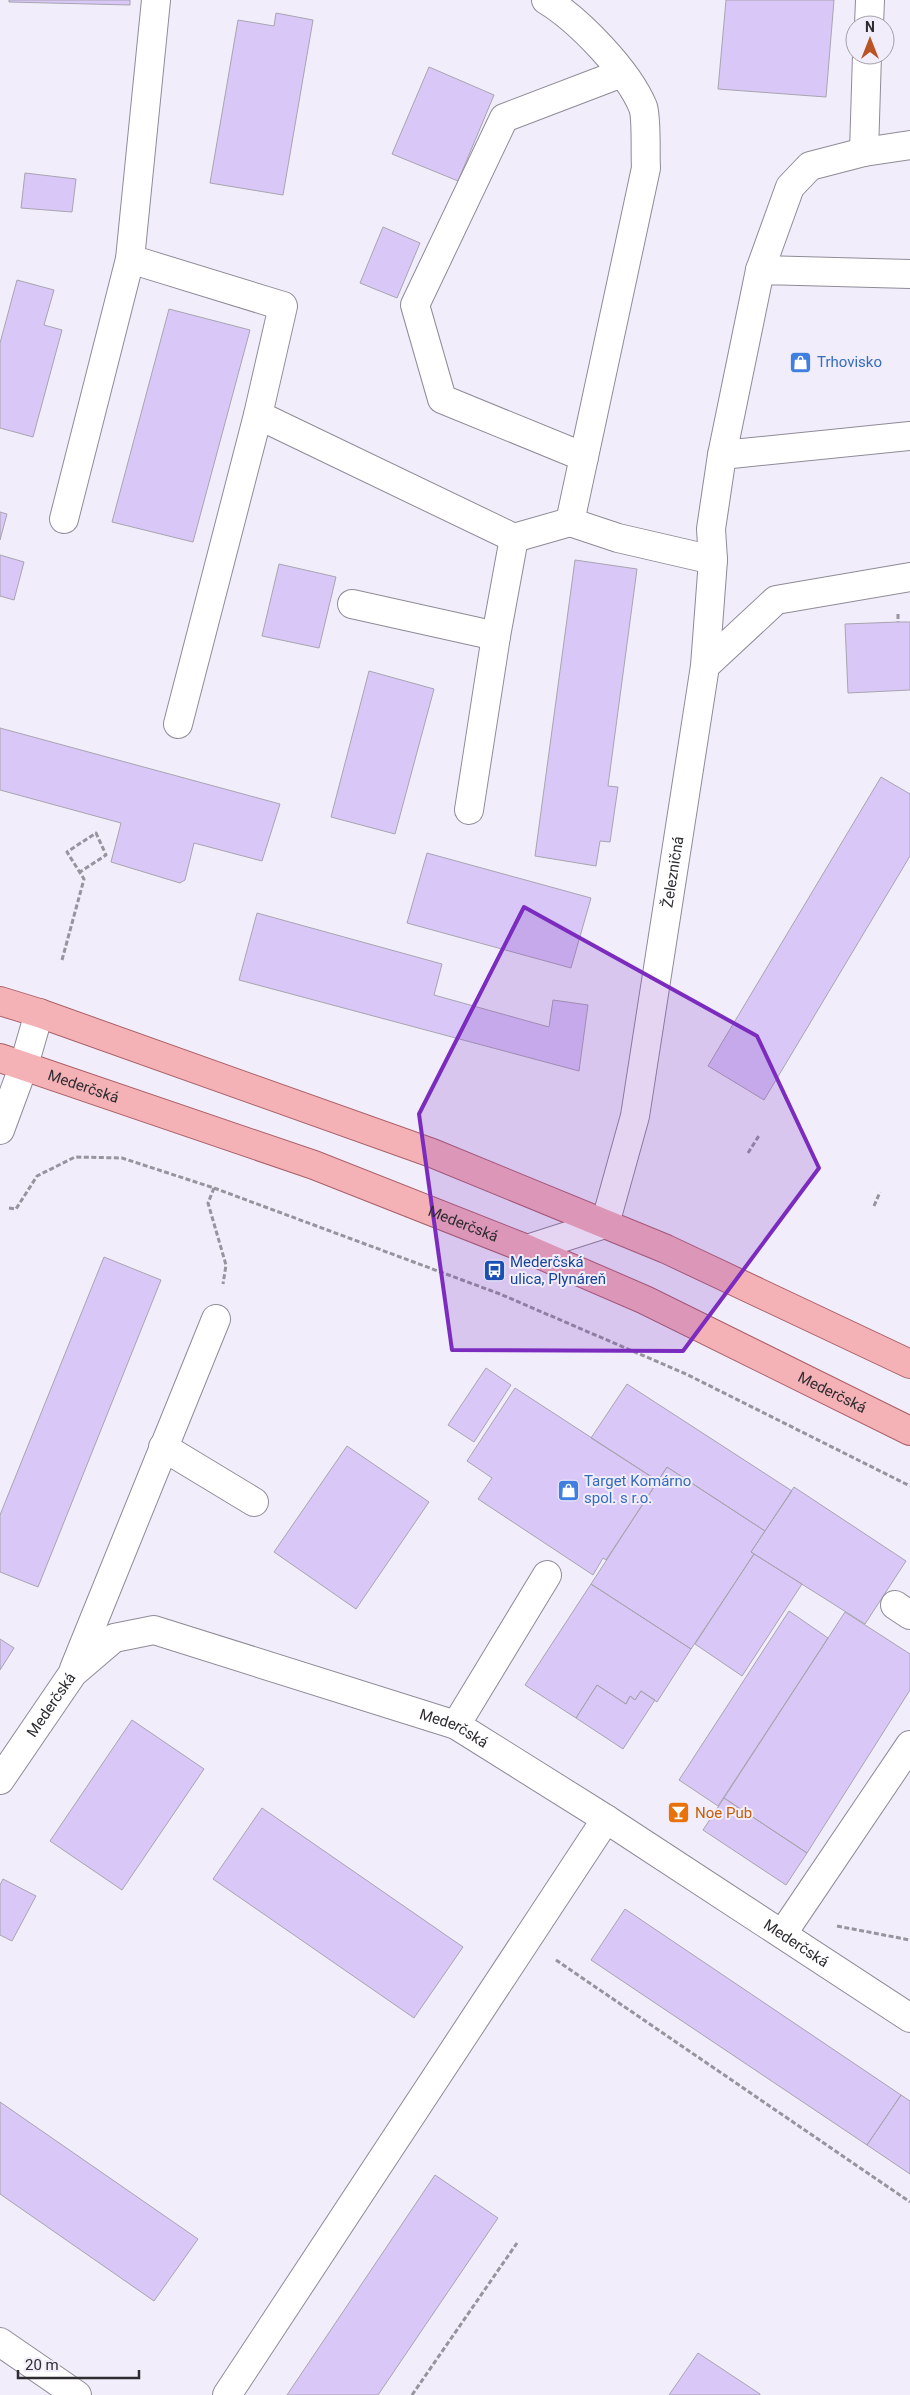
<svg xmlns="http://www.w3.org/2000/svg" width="910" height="2395" viewBox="0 0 910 2395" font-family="Roboto,sans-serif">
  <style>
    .building { fill: #d9c8f7; stroke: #a8a4b0 }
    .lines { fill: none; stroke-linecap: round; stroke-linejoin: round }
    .minor-casing { stroke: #8f8b97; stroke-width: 30 }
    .major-casing { stroke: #aa6168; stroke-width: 30 }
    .path { stroke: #97949d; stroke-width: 3; stroke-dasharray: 5 2.5; stroke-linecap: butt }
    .minor { stroke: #fff; stroke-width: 28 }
    .major { stroke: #f4b1b6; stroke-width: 28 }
    .marked { fill: #7b2cbf; fill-opacity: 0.2; stroke: #7b2cbf; stroke-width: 4; stroke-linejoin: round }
    .labels { text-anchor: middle; stroke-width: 4; stroke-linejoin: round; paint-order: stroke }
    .shop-label { font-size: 15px; fill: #366cbe; stroke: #f1edfa; text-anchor: start }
    .street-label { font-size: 15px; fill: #2e2c31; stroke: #f1edfa }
    .transit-label { font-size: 15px; fill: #164399; stroke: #f1edfa; text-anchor: start }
    .food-label { font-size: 15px; fill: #c56008; stroke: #f1edfa; text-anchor: start }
  </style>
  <rect width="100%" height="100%" fill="#f1edfa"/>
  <path class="building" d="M9,0h121v5l-121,-3z
    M726,0h108l-8,97 -108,-8z
    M276,13l37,7 -30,175 -73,-12 28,-163 36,6z
    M429,67l65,28 -36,86 -66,-27z
    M25,173l51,6 -4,33 -51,-4z
    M383,227l37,16 -23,55 -37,-15z
    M17,280l37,10 -10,35 18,5 -29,107 -33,-9v-85z
    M169,309l81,21 -57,212 -81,-20z
    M0,512l7,2 -7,26z
    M0,555l24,7 -10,38 -14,-4z
    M575,560l62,9 -29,217 10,1 -8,55 -10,-1 -4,25 -61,-10z
    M279,564l57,13 -17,71 -57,-12z
    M898,622h12v68l-62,3 -3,-69z
    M369,671l65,18 -39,145 -64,-17z
    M0,728l280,76 -18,57 -68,-18 -9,37 -5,3 -69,-21 10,-39 -121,-33z
    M881,777l29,17v62l-146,244 -56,-34z
    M427,853l164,45 -20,70 -164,-45z
    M257,913l185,51 -8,31 115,32 4,-27 35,5 -9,66 -340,-91z
    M104,1257l57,23 -123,307 -38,-15v-57z
    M486,1368l25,17 -37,57 -26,-17z
    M627,1384l165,107 -27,40 -98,-64 -9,14 -67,-43z
    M515,1388l143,93 -52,79 -3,-2 -10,17 -115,-76 14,-21 -25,-17z
    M347,1446l82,56 -73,107 -82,-57z
    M667,1467l98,64 -14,21 3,2 -63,95 -100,-65z
    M794,1487l112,74 -41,63 -114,-72z
    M754,1554l48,30 -60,92 -47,-32z
    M591,1584l100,65 -34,53 -16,-11 -6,9 -5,-4 -4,8 -29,-19 -21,33 -51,-33z
    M789,1611l39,27 -110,168 -39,-26z
    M845,1612l65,42v36l-103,163 -83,-55z
    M0,1639l14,9 -14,22z
    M597,1685l29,19 4,-8 5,4 6,-9 14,9 -32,49 -47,-31z
    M132,1720l72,49 -82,121 -72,-49z
    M724,1798l83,55 -21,32 -83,-55z
    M262,1808l201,139 -49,71 -201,-139z
    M3,1879l33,17 -24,45 -12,-6v-50z
    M625,1909l276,186 -34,50 -276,-185z
    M901,2095l9,6v73l-43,-29z
    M0,2102l198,137 -44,62 -154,-107z
    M435,2175l63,43 -120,177h-91z
    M698,2353l62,41v1h-91z"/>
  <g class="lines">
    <defs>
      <g id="minor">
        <path d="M546,0c33,20 82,71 97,107 4,11 2,47 3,61l-76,354 48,16 95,22"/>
        <path d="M869,25l1,-25"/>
        <path d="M864,152l3,-97"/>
        <path d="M130,259l153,47 -25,109 -80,309"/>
        <path d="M760,270l30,-83 20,-21 54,-14 46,-7"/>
        <path d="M258,415l256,123"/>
        <path d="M722,455l188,-19"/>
        <path d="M584,457l-142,-58 -27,-94 89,-187 118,-45"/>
        <path d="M64,519l66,-260 26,-259"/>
        <path d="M352,604l144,32"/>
        <path d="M705,666l8,-106 -2,-31 11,-74 38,-185 150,4"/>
        <path d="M469,810l27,-174 18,-98 56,-16"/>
        <path d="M0,1130l24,-65 15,-52"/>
        <path id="s1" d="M527,1249l78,-25 30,-108 70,-450 71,-66 134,-23"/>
        <path d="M163,1447l91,55"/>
        <path d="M895,1605l15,10"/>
        <path d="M74,1669l142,-350"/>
        <path d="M456,1725l91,-150"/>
        <path id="s2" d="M0,1780l73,-107 41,-35 40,-8 302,95 150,94 304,199"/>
        <path d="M783,1933l127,-188"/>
        <path d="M0,2342l77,53"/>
        <path d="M227,2395l379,-576"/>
      </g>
      <g id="major">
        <path d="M0,1001l39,12 393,140 234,96 244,115"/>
        <path id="s3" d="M0,1058l314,107 213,84 118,51 265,131"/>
      </g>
    </defs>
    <use href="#minor" class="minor-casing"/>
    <use href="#major" class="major-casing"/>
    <path class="path" d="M898,614v8
      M62,960l22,-81 -17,-27 29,-19 10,22 -26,17
      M748,1153l12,-19
      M214,1188l-6,15 18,62 -3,19
      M874,1206l6,-14
      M9,1208l7,1 21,-33 38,-19 47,1 92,30 286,106 186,80 224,112
      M837,1926l73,14
      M556,1960l354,242
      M412,2395l105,-152"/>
    <use href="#minor" class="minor"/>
    <use href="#major" class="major"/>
  </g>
  <path class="marked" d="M524,907l233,129 62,132 -136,183 -231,-1 -33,-236z"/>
  <defs>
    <symbol id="shop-square" viewBox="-11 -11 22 22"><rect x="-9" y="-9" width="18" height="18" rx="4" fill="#3f7fe0" stroke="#f1edfa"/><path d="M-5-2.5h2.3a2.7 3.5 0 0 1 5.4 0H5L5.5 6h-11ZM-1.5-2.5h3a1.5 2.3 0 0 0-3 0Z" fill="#fff"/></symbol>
    <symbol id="bus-square" viewBox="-11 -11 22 22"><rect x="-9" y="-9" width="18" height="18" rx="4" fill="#1a4fb4" stroke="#f1edfa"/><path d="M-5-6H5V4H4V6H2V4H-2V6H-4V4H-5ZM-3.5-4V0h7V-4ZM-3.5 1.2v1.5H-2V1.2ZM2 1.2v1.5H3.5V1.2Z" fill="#fff"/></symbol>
    <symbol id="bar-square" viewBox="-11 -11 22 22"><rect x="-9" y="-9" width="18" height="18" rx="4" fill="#e8710a" stroke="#f1edfa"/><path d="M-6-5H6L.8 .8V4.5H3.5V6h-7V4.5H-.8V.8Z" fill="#fff"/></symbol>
  </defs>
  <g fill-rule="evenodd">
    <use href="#shop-square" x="788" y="350" width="25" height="25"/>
    <use href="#bus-square" x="482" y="1258" width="25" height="25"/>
    <use href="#shop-square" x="556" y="1478" width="25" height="25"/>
    <use href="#bar-square" x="666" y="1800" width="25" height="25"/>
  </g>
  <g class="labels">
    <g class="shop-label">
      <text x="817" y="367">Trhovisko</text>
      <text x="584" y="1486">Target Komárno<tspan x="584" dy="17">spol. s r.o.</tspan></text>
    </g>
    <g class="street-label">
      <text dy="5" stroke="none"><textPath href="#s1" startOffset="441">Železničná</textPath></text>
      <text dy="5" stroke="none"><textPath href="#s3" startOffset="88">Mederčská</textPath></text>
      <text dy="5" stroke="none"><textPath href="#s3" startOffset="492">Mederčská</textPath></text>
      <text dy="5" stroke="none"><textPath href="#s3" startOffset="898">Mederčská</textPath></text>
      <text dy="5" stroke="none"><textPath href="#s2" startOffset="91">Mederčská</textPath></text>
      <text dy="5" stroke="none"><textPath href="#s2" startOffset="540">Mederčská</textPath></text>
      <text dy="5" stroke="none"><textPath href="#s2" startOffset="945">Mederčská</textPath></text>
    </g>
    <g class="transit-label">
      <text x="510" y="1267">Mederčská<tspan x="510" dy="17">ulica, Plynáreň</tspan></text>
    </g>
    <g class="food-label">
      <text x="695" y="1818">Noe Pub</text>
    </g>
  </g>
  <g transform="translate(870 40)"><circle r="24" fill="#f1edfa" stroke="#a3a0aa"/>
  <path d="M0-4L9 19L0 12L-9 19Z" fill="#ba5425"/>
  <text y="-8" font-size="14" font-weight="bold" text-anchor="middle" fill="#2e2c31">N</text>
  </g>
  <path d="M18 2370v8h121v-8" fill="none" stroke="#2e2c31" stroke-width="2.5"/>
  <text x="25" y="2370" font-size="15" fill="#2e2c31" stroke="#f1edfa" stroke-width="4" paint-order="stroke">20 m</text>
</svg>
